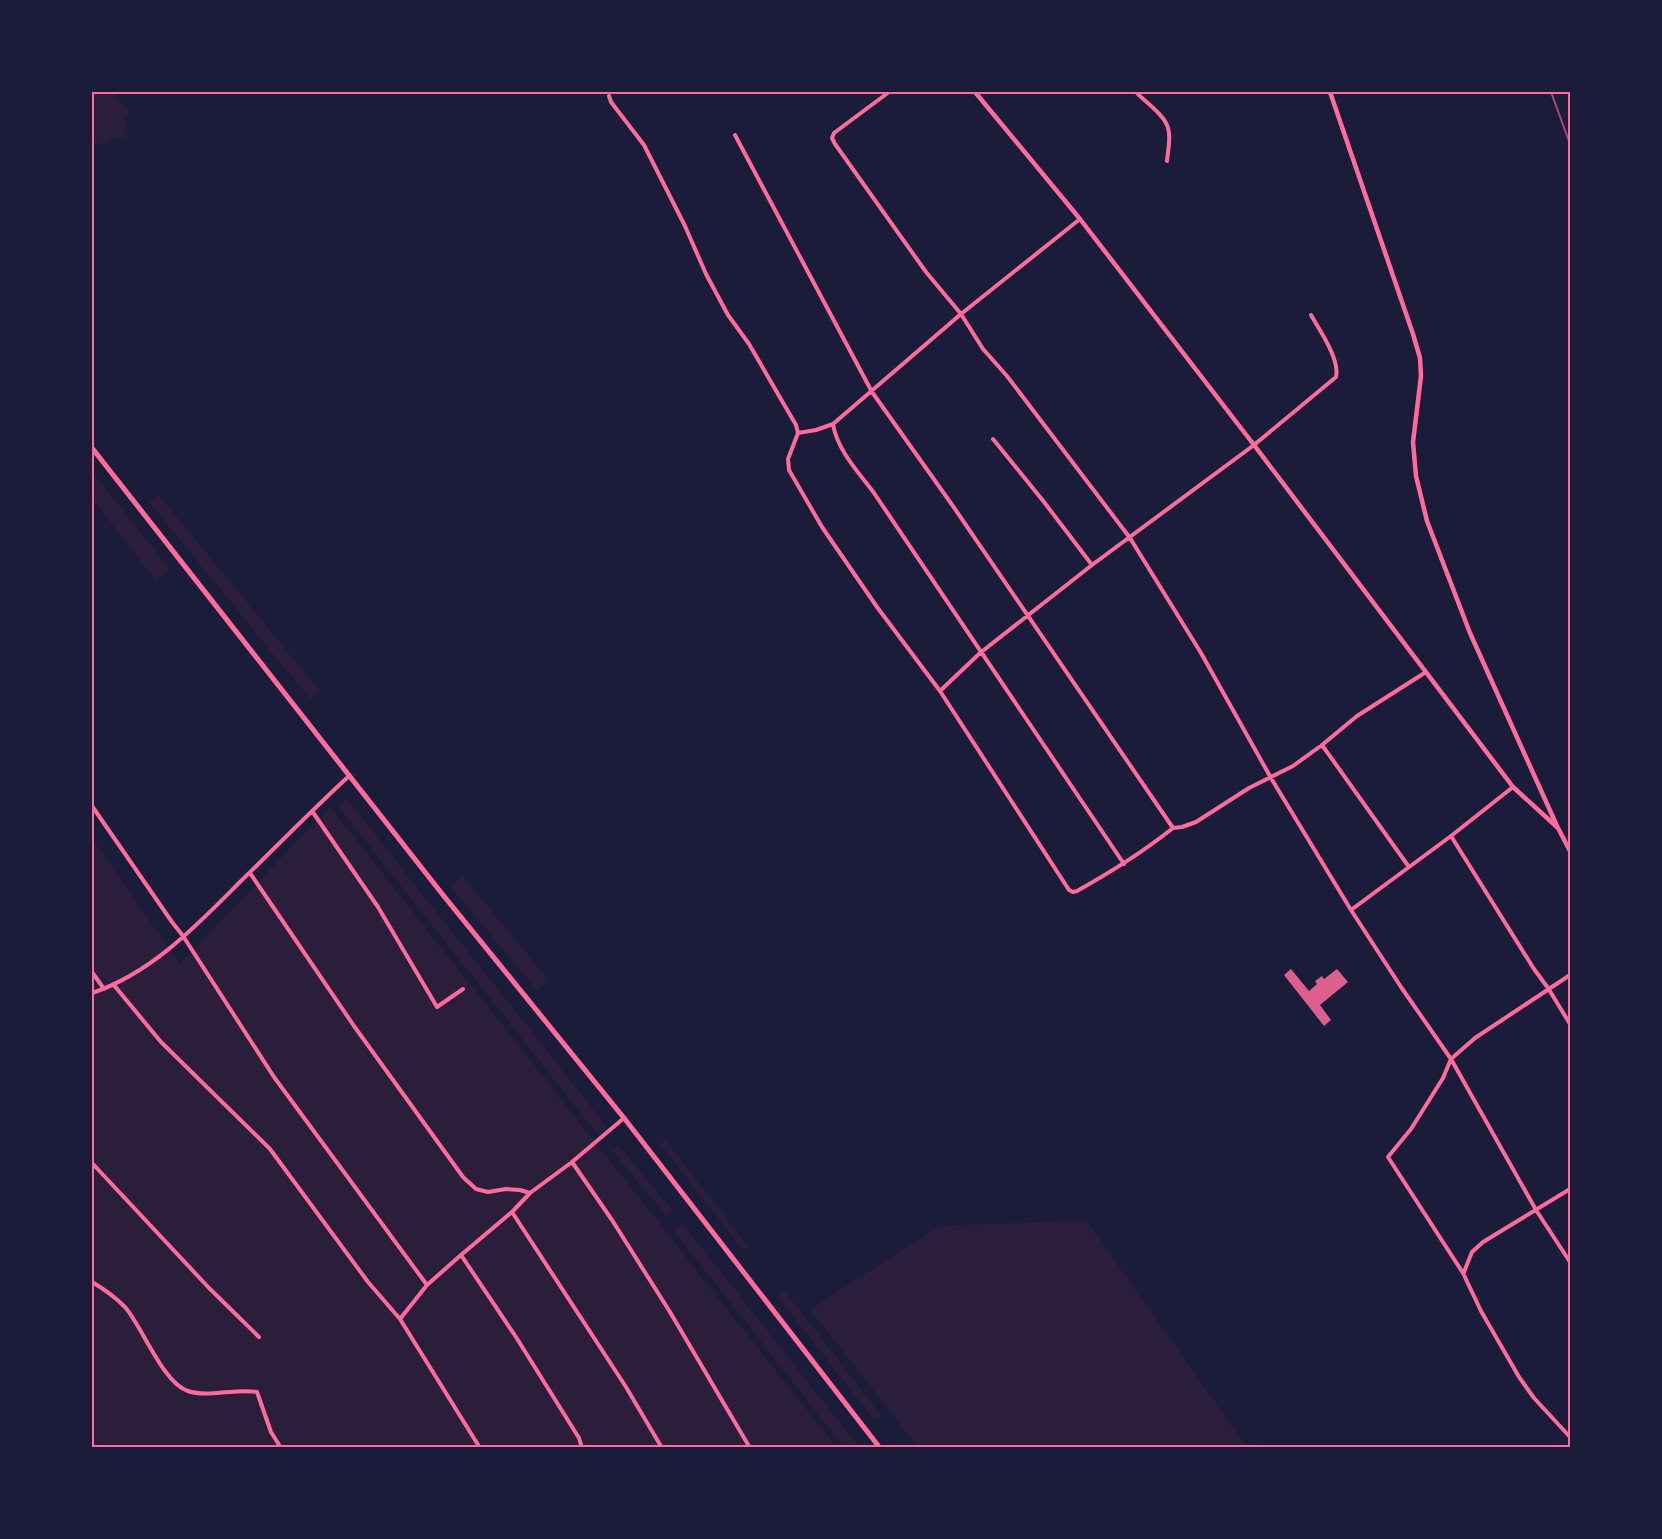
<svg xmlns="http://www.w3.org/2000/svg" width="1662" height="1539" viewBox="0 0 1662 1539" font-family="Lato,sans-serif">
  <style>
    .green { fill: #2a1e3b }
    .building { fill: #dd5f8e }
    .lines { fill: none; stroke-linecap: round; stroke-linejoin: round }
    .minor { stroke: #ff6b9d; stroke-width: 4 }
    .tertiary { stroke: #ff6b9d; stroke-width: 4.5 }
    .secondary { stroke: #ff6b9d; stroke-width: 5 }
    .rail { stroke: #a44b75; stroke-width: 2 }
    .neatline { fill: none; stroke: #ff6b9d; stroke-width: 2 }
  </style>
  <rect width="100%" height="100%" fill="#1b1b3a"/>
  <path class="green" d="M92,92h25c-2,7 6,12 11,16v4l-4,6 4,14 -2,5 -3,1 -9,-1c-8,8 -12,7 -22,5z
    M92,472l78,98 -14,10 -64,-81z
    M158,494l162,197 -10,8 -161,-197z
    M347,799l261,329 -9,8 -261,-330z
    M330,807l506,640h-744v-609l88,126z
    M462,876l87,104 -12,10 -87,-104z
    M665,1140l84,107 -5,4 -84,-107z
    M619,1145l54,66 -7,5 -54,-66z
    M1086,1220l161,227h-329l-108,-138 130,-83z
    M683,1224l176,223h-15l-170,-216z
    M785,1291l96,124 -7,5 -96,-123z"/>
  <path class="building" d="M1291,969l18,22 8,-7 -2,-3 7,-5 2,3 13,-10 11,13 -28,23 11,15 -7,6 -40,-51z"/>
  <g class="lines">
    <path class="minor" d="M889,92l-55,41 -2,5 3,6 91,128 35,42 22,35 24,27 123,162 71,115 70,125 80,132 50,77 50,72 85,151 34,52
      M1136,92c9,10 24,19 30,31 6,11 2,26 1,38
      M609,96l2,6 33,43 41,81 21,48 22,41 21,29 47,81 2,8
      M735,135l137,257 83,117 218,319
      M833,424c4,26 26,49 41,69l250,371
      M798,433l-10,26 1,11 33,57 55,80 63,84 129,199 4,2 4,-1c34,-19 66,-39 96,-63
      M798,433l18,-3 17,-6 128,-110 119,-95
      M993,439l51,63 48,63
      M940,691l40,-38 112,-88 162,-120 82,-68c4,-18 -16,-46 -25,-62
      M1322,745l87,122
      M92,806l80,116 11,14 91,141 153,208
      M312,811l66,96 59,100 26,-18
      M1173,828l9,-1 14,-5 53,-34 44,-22 29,-21 35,-29 69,-44
      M1451,836l83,133 14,19 22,36
      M250,873l104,153 109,151 13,12 12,3 18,-3 14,1 10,3
      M1351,910l100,-74 62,-49
      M92,972l12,17
      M1570,975l-95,63 -24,21 -8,19 -32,51 -23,28 75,116 18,38 38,66 15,21 36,39
      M113,984l48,58 109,107 98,133 32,37 80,129
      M92,993c60,-20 105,-68 149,-112 36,-35 71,-71 108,-105
      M572,1162l40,58 58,92 80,136
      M92,1163l117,125 50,49
      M512,1212l114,175 36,61
      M461,1255l55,82 63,101 3,10
      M1464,1272l8,-20 11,-10 87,-53
      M92,1282c12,7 23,15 33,25 18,21 38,76 63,84 20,7 47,-3 69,1l14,40 10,16
      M400,1319l27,-34 34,-30 51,-43 18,-19 42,-31 52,-44"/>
    <path class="tertiary" d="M975,92l105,127 174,226 259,342 45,41 12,23
      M1330,92l83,242 7,24 1,18 -8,66 3,34 11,45 43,112 87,193"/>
    <path class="secondary" d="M92,448l351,447 181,223 256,330"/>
    <path class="rail" d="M1551,92l19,52"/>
  </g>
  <rect width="1662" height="1539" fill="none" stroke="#1b1b3a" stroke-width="186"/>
  <rect x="93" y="93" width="1476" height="1353" class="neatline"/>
</svg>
